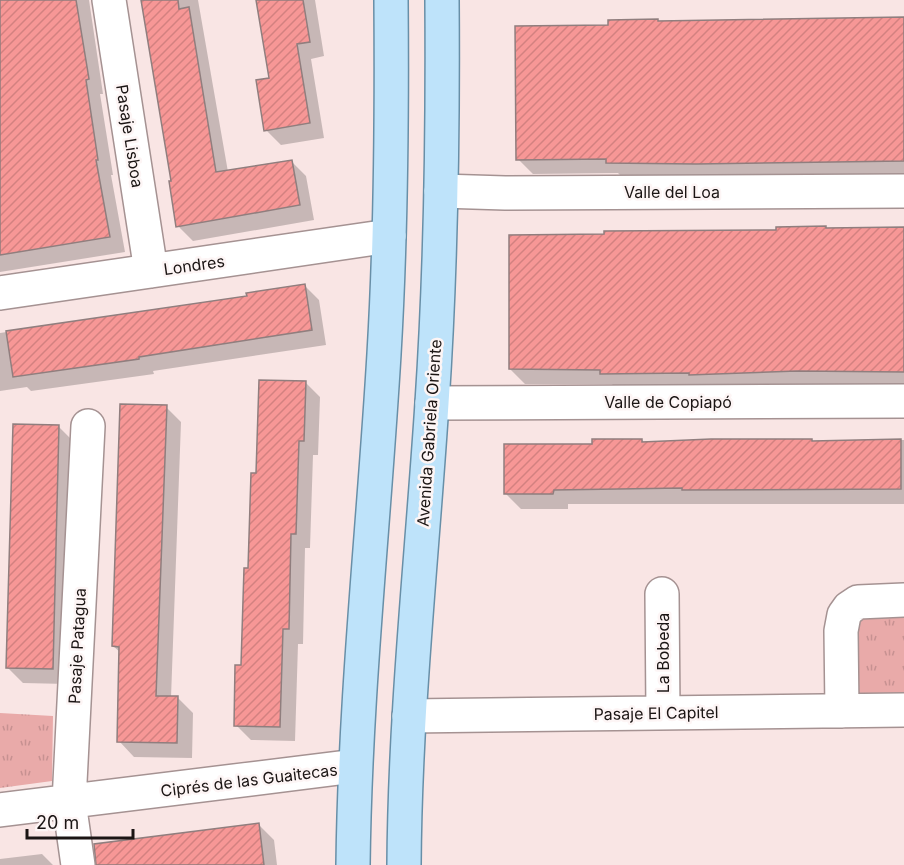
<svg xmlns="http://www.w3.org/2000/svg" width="904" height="865" viewBox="0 0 904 865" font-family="Inter,sans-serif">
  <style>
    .grass { fill: url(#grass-tufts) }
    .shadow { fill: #0003 }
    .building { fill: url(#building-hatch); stroke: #907e7e; stroke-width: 1.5 }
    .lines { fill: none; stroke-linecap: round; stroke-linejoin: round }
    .minor-casing { stroke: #a59292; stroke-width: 36 }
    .major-casing { stroke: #688fa7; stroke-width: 36 }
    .minor { stroke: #fff; stroke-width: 33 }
    .major { stroke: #bee3fa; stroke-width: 33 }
    .labels { text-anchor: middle; stroke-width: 5; stroke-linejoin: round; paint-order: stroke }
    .street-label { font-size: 16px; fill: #1b1514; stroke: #fdf5f5 }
  </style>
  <defs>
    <pattern id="grass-tufts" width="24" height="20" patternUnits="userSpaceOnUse" patternTransform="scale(1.5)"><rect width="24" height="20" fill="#e9aaa9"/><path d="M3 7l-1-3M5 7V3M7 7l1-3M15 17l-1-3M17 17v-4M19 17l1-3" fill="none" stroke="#c79191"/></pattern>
    <pattern id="building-hatch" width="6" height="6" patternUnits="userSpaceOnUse" patternTransform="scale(1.5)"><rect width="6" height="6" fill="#f79796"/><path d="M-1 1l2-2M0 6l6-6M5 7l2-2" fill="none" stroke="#d38180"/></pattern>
  </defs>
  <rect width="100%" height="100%" fill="#f9e5e4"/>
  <path class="grass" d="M904,617v83l-53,1v-83z
    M0,713l53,3 -1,65 -52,7z"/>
  <path class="shadow" d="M0,0h89l14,94h-3l13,81h-2l14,77 -125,20z
    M142,0h56l30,172 63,-11 15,15 8,44 -121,21 -15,-15 -5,-44z
    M258,0h57l9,56 -13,3 13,79 -43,7 -15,-15 4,-51z
    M904,19v157l-281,2 -5,-5 -85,1 -15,-15 62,-117 79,-19z
    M904,228v158l-288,3 -4,-5h-87l-15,-15 146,-136z
    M304,285l15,15 7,45 -173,26 1,3 -123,17 -4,-4 -27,4v-58l248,-36z
    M305,382l15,15 -2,58h-5l-3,93h-5l-2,96h-5l-3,97 -44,-1 -15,-15 22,-251z
    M166,407l15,15 -10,276h7l15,15 -1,45 -58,-1 -15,-16 2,-88 -8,-7z
    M59,427l15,15 -7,242 -44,-1 -15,-15z
    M642,440l3,3 259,-3v64h-336v5h-47l-15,-15 88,-49z
    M259,825l15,15 3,25h-160z
    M42,854l11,11h-53v-6z"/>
  <path class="building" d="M0,0h76l13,79 -3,1 12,80h-2l14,77 -110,18z
    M141,0h37l1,9 10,-2 27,165 76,-12 8,45 -124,22 -7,-46h2z
    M256,0h47l7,42 -13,2 13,79 -46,8 -8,-51 13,-2z
    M904,17v144l-208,3 -90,-1v-4l-90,1 -1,-134 93,-1v-5l50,-1v2z
    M826,226v2l78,-1v145l-107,-1 -108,4v-2l-89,1v-4l-91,-1v-134l95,-1v-3l172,-1v-3z
    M305,284l7,46 -173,27v2l-126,18 -7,-46 241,-35 -1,-3z
    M259,380l47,1 -2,60h-5l-3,93h-5l-2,95h-6l-3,98 -46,-1 1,-61h6l3,-97h4l3,-95h5z
    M120,404l47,1 -11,291h22l-1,47 -60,-1 2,-95 -7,-1z
    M13,424l46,1 -6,244 -47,-1z
    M592,439h50v3l69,-3h101v2l89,-2v50l-219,1v-2l-128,2 -1,4h-49v-50h88z
    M259,823l5,42h-168l-2,-21z"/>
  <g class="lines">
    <defs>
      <path id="minor" d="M109,0l42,271
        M441,191l64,2 399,-2
        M0,293l389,-57
        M432,403l472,-2
        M662,594l1,119
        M842,711l-1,-80 3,-16 5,-7 9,-6 46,-2
        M409,716l495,-6
        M0,810l355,-44
        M78,865l-9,-63 19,-376"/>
      <path id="major" d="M353,865c2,-171 21,-341 31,-511 7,-118 8,-236 7,-354
        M404,865c1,-154 18,-308 28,-462 9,-134 11,-269 10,-403"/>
    </defs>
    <use href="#minor" class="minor-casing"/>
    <use href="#major" class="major-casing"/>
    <use href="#minor" class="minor"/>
    <use href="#major" class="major"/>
  </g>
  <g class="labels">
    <g class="street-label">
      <text transform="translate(130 136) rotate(81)" y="6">Pasaje Lisboa</text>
      <text x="672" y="198">Valle del Loa</text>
      <text transform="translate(194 265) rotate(-8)" y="6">Londres</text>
      <text x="668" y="408">Valle de Copiapó</text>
      <text transform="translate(429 433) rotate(-86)" y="6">Avenida Gabriela Oriente</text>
      <text transform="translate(77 646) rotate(-87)" y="6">Pasaje Patagua</text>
      <text transform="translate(663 653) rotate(-90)" y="6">La Bobeda</text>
      <text transform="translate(656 713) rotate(-1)" y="6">Pasaje El Capitel</text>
      <text transform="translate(249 780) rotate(-7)" y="6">Ciprés de las Guaitecas</text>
    </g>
  </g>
  <path d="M27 829v9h106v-9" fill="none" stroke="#1b1514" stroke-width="3"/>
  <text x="36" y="829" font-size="18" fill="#1b1514" stroke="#fdf5f5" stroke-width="4.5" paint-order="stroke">20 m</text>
</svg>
